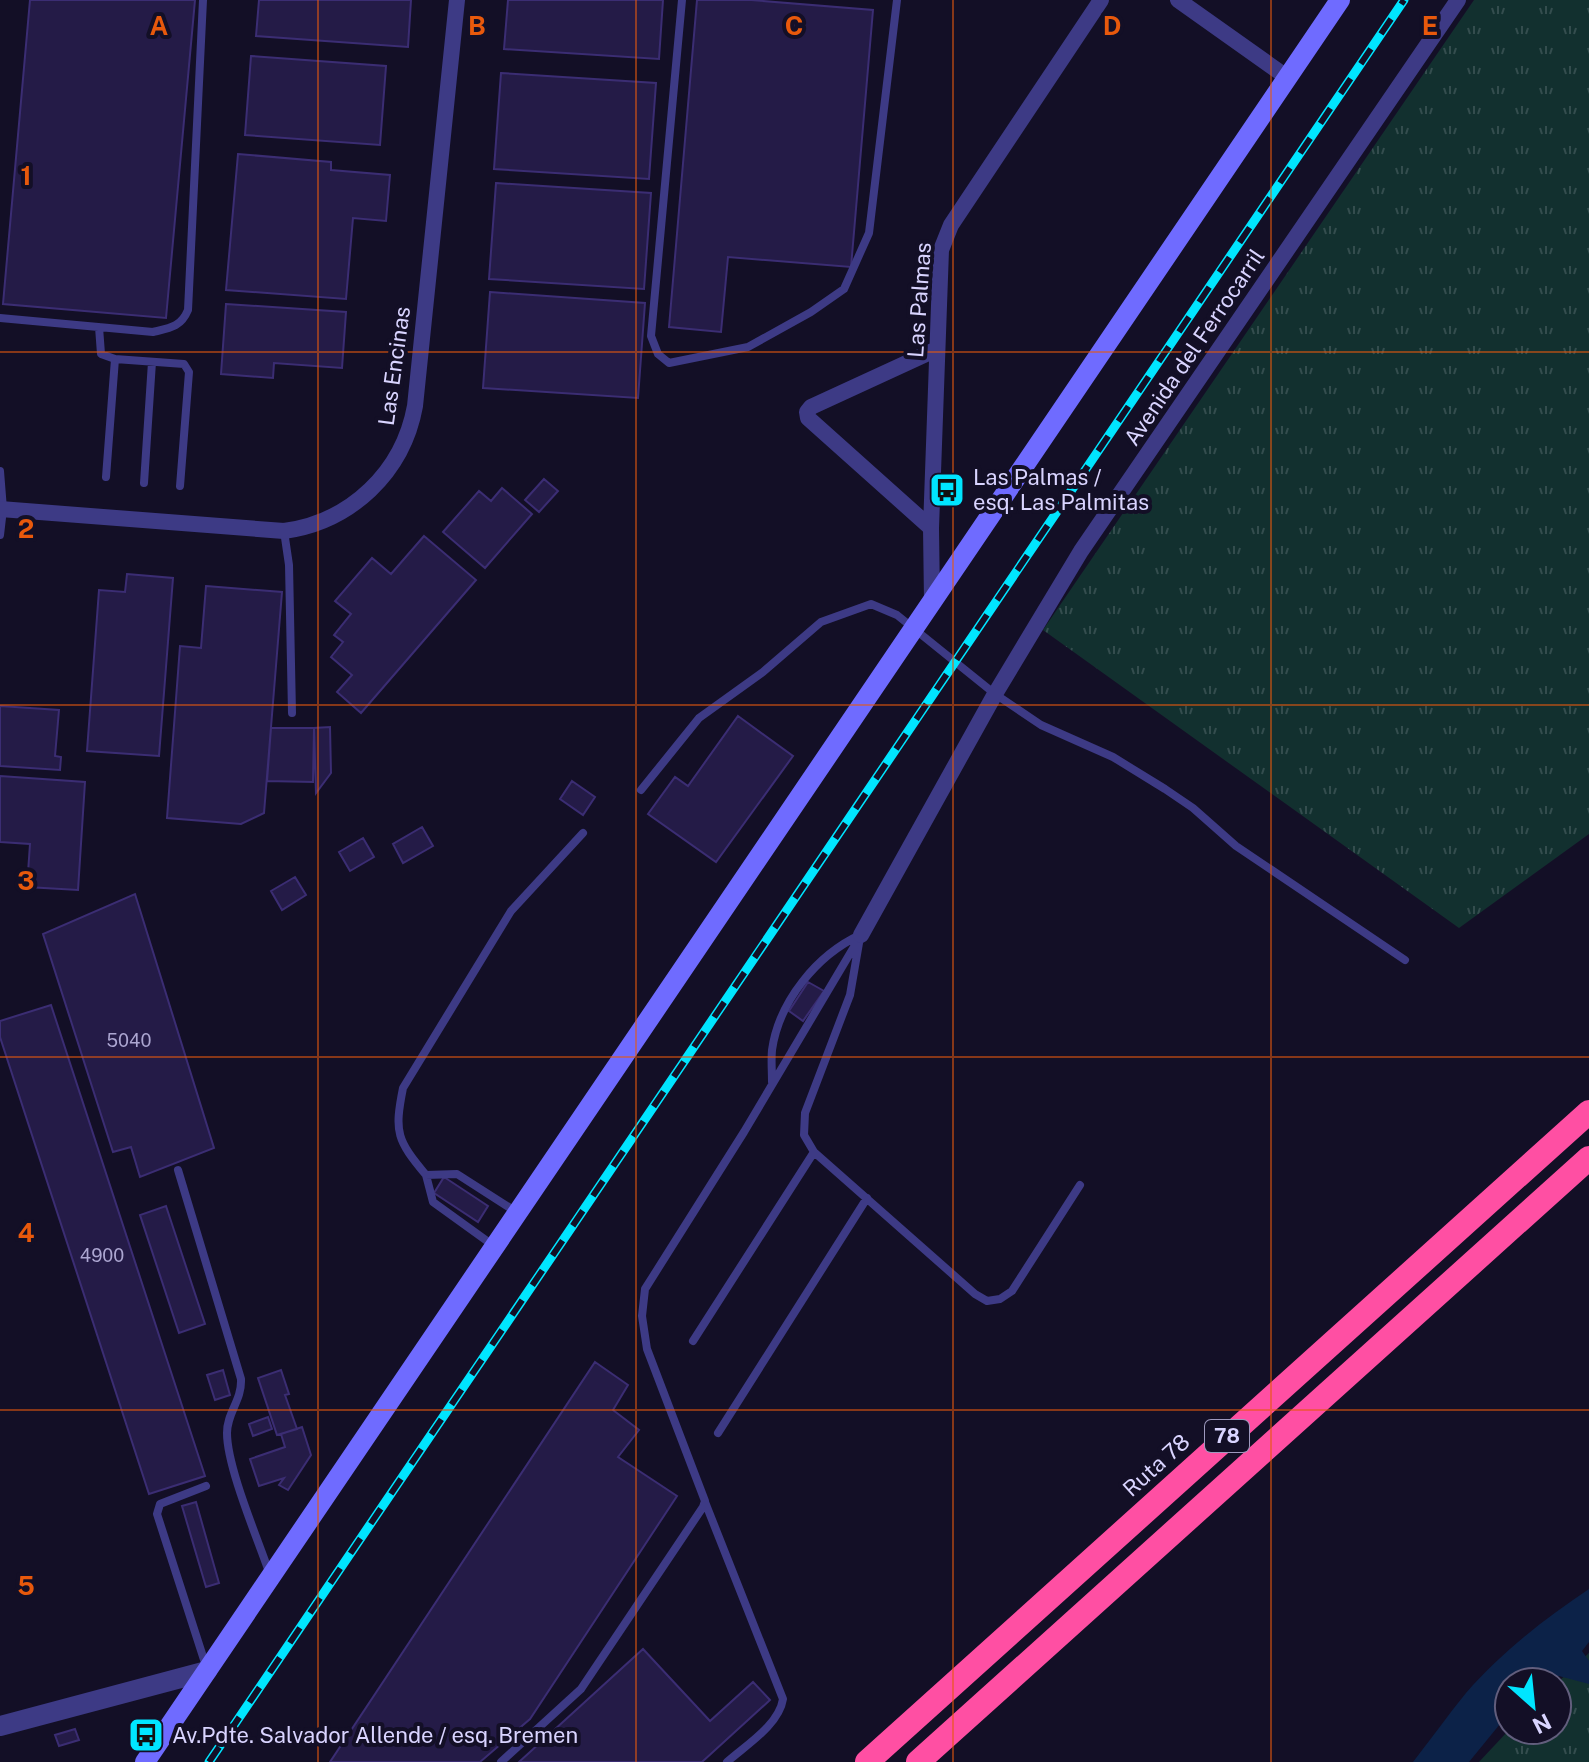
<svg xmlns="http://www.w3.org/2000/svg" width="1589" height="1762" viewBox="0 0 1589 1762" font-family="'Public Sans',sans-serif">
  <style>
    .grass { fill: url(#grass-tufts) }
    .water { fill: #0c2248 }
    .building { fill: #241b47; stroke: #3b2d73; stroke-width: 2 }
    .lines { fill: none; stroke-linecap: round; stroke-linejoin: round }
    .service { stroke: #3d3a85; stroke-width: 8 }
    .minor { stroke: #3d3a85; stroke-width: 16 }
    .tertiary { stroke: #3d3a85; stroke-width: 20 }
    .secondary { stroke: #6f6bff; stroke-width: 20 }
    .motorway { stroke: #ff4fa3; stroke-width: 24 }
    .rail-casing { stroke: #00e5ff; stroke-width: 9 }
    .rail { stroke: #130f26; stroke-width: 6; stroke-dasharray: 18; stroke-linecap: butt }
    .grid { fill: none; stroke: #e8590c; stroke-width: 2; stroke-opacity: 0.55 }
    .labels { text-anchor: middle; stroke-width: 8; stroke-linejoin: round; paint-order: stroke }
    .number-label { font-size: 18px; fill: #aca6d1 }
    .shield { fill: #130f26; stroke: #9e99be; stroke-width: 2 }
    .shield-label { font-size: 20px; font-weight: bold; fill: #d9d4ff }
    .street-label { font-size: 22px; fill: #d9d4ff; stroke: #130f26 }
    .poi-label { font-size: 22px; fill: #d9d4ff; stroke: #130f26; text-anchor: start }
    .grid-label { font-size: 26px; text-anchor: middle; font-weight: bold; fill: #e8590c; stroke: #130f26; stroke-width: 8; stroke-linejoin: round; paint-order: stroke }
  </style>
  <defs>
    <pattern id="grass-tufts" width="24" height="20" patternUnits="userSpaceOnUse" patternTransform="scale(2)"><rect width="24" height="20" fill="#12302f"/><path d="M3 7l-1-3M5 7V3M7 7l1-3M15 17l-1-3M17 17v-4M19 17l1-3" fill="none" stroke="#344d4e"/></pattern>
  </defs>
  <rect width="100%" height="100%" fill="#130f26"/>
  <path class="grass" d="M1474,0h115v834l-130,94 -416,-298z
    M1589,1653v109h-110l30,-32h48v-47z"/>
  <path class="water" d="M1589,1589v53l-7,9 7,10v23l-30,-8 -9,1 -7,5h-34v31l-40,49h-56c18,-23 35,-47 53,-69 36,-41 78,-74 123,-104z"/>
  <path class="building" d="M30,0h165l-29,318 -163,-14z
    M259,0h152l-3,47 -152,-11z
    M508,0h155l-4,59 -155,-10z
    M697,0h54l122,10 -22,257 -123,-10 -7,75 -52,-5z
    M251,56l135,10 -6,79 -135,-10z
    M501,73l155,10 -7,96 -155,-10z
    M238,154l93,8v8l59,5 -4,46 -33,-3 -7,81 -120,-9z
    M496,183l155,10 -7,96 -155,-10z
    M490,292l155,11 -7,95 -155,-10z
    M226,304l120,8 -4,56 -68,-5 -1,15 -52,-4z
    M544,479l14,12 -19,21 -14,-12z
    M502,488l30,26 -47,54 -42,-36 36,-41 12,10z
    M424,536l52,44 -115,133 -24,-21 15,-17 -21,-18 12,-15 -9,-7 17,-21 -16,-13 37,-43 19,16z
    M127,574l46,4 -14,178 -72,-5 12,-161 26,2z
    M206,586l76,6 -18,221 -23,11 -74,-6 13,-172 21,2z
    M0,706l59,4 -4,46 6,1 -1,13 -60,-4z
    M738,716l55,40 -77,106 -68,-48 27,-37 13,9z
    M330,727l1,46 -15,20 -2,-65z
    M271,728h43l-1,54 -46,-1z
    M0,776l85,6 -7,108 -51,-3 3,-43 -30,-2z
    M572,781l23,16 -12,18 -23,-16z
    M422,827l11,19 -30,17 -10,-19z
    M363,838l11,19 -24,14 -11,-19z
    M295,877l11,18 -24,15 -11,-19z
    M135,894l79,254 -74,29 -9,-30 -18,5 -70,-218z
    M808,982l16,9 -21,30 -14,-10z
    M51,1005l154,471 -56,18 -149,-457v-16z
    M444,1177l44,29 -10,16 -44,-29z
    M166,1206l39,118 -26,9 -39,-118z
    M595,1362l33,23 -15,25 26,20 -21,27 59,39 -147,223 -50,43h-150z
    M223,1370l7,25 -15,5 -8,-25z
    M281,1370l8,24 -4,1 12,34 -20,6 -19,-57z
    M268,1417l4,12 -19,7 -4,-12z
    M302,1427l9,28 -23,35 -9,-5 5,-7 -25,8 -9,-27 35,-12 -4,-13z
    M196,1502l23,81 -13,4 -24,-81z
    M643,1649l67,72 43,-39 17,18 -68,62h-183z
    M75,1729l4,11 -20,6 -4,-11z"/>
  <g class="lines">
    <path class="service" d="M682,0l-31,336 7,18 11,9 79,-16 63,-35 33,-23 25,-56 28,-233
      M0,318l153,14c17,-4 28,-5 35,-22l15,-310
      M99,327l2,27 14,5 69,5 5,8 -9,114
      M0,471l3,38 -3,26
      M106,477l9,-118
      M144,483l8,-121
      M284,531l5,34 3,148
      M641,790l58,-72 64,-46 58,-50 50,-18 26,11 98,79 46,31 72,32 52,32 28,19 43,38 169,114
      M859,943l-9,52 -45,118 -1,22 10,17 161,142 12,7 13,-2 12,-8 68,-106
      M772,1082c0,-11 -1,-22 0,-32 7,-49 45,-95 88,-115
      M178,1170l63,209c1,22 -14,33 -14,54 0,34 30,104 42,139
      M426,1175c-29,-35 -32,-42 -23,-87l108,-177 72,-78
      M494,1246l-61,-44 -7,-27 31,-1 61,39
      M693,1341l121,-189
      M718,1433l149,-235
      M705,1502l78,197c-4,26 -37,46 -56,63
      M206,1666l-49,-152 3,-10 46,-18
      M501,1762l80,-73 122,-182 2,-6 -58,-152 -5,-33 3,-27 99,-157 117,-197"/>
    <path class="minor" d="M1178,0l110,78
      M0,509l284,22c67,-9 119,-59 131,-125l42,-406
      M931,528l-123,-110 -1,-6 4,-5 126,-58
      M932,601l-1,-73 10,-278 10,-25 150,-225
      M861,935l134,-241 86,-143 377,-551"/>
    <path class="tertiary" d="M0,1726l207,-55"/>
    <path class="secondary" d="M145,1762l1195,-1762"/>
    <path class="motorway" d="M867,1762l722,-650
      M918,1762l671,-604"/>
    <defs>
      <path id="rail" d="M209,1762l1195,-1762"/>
    </defs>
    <use href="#rail" class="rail-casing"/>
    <use href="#rail" class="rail"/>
  </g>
  <path class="grid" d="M318,0v1762M636,0v1762M953,0v1762M1271,0v1762M0,352h1589M0,705h1589M0,1057h1589M0,1410h1589"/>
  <defs>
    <symbol id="bus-square" viewBox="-11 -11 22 22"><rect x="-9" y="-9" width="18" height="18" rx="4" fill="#00e5ff" stroke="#130f26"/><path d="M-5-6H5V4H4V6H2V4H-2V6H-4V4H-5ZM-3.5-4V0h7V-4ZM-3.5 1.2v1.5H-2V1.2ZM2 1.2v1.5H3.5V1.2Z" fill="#111"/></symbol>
  </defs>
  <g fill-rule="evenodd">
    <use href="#bus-square" x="927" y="470" width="40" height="40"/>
    <use href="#bus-square" x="126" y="1715" width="40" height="40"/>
  </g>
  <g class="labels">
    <g class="number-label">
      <text x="129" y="1047">5040</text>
      <text x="102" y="1262">4900</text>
    </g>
    <rect class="shield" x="1205" y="1420" width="44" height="32" rx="6"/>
    <g class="shield-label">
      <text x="1227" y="1443">78</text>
    </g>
    <g class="street-label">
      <text transform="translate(919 300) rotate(-86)" y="8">Las Palmas</text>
      <text transform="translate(1194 347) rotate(-56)" y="8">Avenida del Ferrocarril</text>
      <text transform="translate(394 366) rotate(-82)" y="8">Las Encinas</text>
      <text transform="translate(1156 1465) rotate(-42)" y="8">Ruta 78</text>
    </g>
    <g class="poi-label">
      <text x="973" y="485">Las Palmas /<tspan x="973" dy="25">esq. Las Palmitas</tspan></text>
      <text x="172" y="1743">Av.Pdte. Salvador Allende / esq. Bremen</text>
    </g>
  </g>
  <g class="grid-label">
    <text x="159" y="35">A</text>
    <text x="477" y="35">B</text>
    <text x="794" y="35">C</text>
    <text x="1112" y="35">D</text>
    <text x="1430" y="35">E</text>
    <text x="26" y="185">1</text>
    <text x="26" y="538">2</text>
    <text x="26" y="890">3</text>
    <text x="26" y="1242">4</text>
    <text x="26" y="1595">5</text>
  </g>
  <g transform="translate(1533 1706) rotate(153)"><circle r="38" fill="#130f26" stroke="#625e7d" stroke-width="2"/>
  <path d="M0-6L14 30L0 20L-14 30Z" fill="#00e5ff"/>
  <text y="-12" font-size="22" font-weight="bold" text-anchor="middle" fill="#d9d4ff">N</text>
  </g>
</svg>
